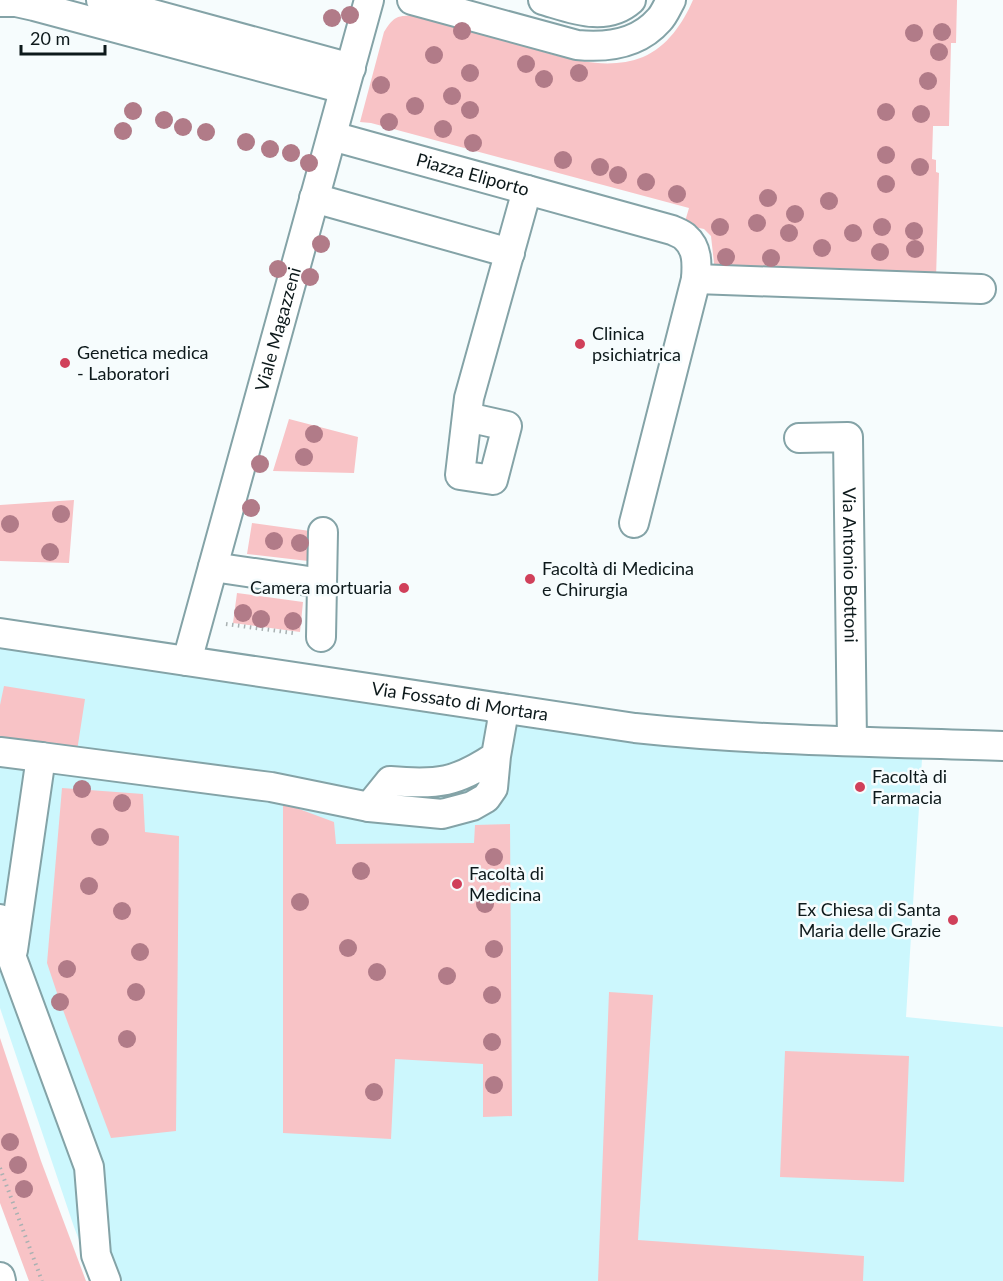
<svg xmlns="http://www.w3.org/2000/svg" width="1003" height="1281" viewBox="0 0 1003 1281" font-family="Lato,sans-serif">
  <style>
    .built { fill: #ccf7fd }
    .green { fill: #f8c3c6 }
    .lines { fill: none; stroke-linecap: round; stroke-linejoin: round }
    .minor-casing { stroke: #84a3a7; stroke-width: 32 }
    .path { stroke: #a9b1b2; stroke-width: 4; stroke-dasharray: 1.5 4.5; stroke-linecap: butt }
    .minor { stroke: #fff; stroke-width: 28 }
    .tree { fill: #b17b88 }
    .poi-dot { fill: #d0405a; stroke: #f6fcfd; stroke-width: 2 }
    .labels { text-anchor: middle; stroke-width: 5; stroke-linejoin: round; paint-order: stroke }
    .street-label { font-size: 18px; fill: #0d191b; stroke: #f6fcfd }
    .poi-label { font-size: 18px; fill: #0d191b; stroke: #f6fcfd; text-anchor: start }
  </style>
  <rect width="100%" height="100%" fill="#f6fcfd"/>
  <path class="built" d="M0,648l637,94 285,17 -16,258 97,10v254h-908l-21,-54 -74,-219z"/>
  <path class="green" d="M693,0h264l-1,43h-5l-2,83h-16l-1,33 4,1v12l3,1 -3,106 -221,-7 -4,-36 -7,-7 -20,-4 5,-17 -318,-85 -11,-1 24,-90c10,-16 14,-17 32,-16 31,9 62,17 93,26 41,11 92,32 134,15 24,-10 40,-34 50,-57z
    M289,419l69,18 -4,36 -81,-2z
    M74,500l-5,63 -69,-2v-56z
    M252,523l58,8 -2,30 -61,-7z
    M237,593l66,9 -3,30 -67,-9z
    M4,686l81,13 -8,52 -77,-11v-35z
    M62,788l81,6 2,38 34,4 -3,295 -65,7 -51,-136 -13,-39z
    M283,803l51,19 2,22 138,-1 1,-18 35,-1 2,292 -29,1v-53l-88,-5 -4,80 -108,-6z
    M609,992l44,3 -15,245 226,16 -1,25h-265z
    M0,1038l41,123 45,120h-57l-29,-78z
    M785,1051l124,5 -5,126 -124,-5z"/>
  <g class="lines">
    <defs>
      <g id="minor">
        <path d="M101,0l250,68"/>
        <path d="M412,0l165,45c30,3 61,-1 82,-25 5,-5 8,-13 12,-20"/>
        <path d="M543,0c28,8 62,23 88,0"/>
        <path d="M0,2h16l18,4 310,83"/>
        <path id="s1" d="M332,136l340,94c4,2 10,4 13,7 13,11 12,27 11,42l-62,244"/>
        <path d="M314,198l196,55"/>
        <path d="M696,279l285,10"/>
        <path d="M467,417l40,9 -14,54 -33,-5 9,-77 58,-208"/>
        <path id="s2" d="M799,438l49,-1 4,304"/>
        <path d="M213,567l109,16"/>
        <path id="s3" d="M0,633l635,95c122,13 245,14 368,18"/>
        <path d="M321,637l2,-105"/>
        <path id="s4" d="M187,661l182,-661"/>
        <path d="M0,752l41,5 -28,193"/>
        <path d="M496,756c-40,27 -58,29 -106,25l-21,26 73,7 30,-8 14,-8 7,-10 3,-32 6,-34 -2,-14"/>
        <path d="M41,757l230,30 98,20"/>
        <path d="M0,919l12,39 77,209 7,88 10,26"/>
        <path d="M0,1277l1,4"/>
      </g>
    </defs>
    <use href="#minor" class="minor-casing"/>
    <path class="path" d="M226,624l67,9
      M0,1168l42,113"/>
    <use href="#minor" class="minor"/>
  </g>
  <g class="tree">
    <circle cx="350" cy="15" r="9"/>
    <circle cx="332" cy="18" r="9"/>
    <circle cx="462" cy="31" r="9"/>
    <circle cx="942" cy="32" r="9"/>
    <circle cx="914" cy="33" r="9"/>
    <circle cx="939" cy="52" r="9"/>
    <circle cx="434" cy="55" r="9"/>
    <circle cx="526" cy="64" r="9"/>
    <circle cx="470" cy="73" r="9"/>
    <circle cx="579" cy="73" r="9"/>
    <circle cx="544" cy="79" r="9"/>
    <circle cx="928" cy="81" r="9"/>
    <circle cx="381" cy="85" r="9"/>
    <circle cx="452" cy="96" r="9"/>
    <circle cx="415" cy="106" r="9"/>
    <circle cx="470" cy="110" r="9"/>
    <circle cx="133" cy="111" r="9"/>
    <circle cx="886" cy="112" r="9"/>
    <circle cx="921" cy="114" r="9"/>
    <circle cx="164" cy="120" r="9"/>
    <circle cx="389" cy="122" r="9"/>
    <circle cx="183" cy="127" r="9"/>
    <circle cx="443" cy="129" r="9"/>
    <circle cx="123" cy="131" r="9"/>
    <circle cx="206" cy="132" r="9"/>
    <circle cx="246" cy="142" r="9"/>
    <circle cx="473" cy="143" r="9"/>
    <circle cx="270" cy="149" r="9"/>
    <circle cx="291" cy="153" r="9"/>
    <circle cx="886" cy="155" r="9"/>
    <circle cx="563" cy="160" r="9"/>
    <circle cx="309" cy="163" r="9"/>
    <circle cx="600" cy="167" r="9"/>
    <circle cx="920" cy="167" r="9"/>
    <circle cx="618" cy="175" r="9"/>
    <circle cx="646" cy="182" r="9"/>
    <circle cx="886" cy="184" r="9"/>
    <circle cx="677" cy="194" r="9"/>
    <circle cx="768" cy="198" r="9"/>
    <circle cx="829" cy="201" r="9"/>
    <circle cx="795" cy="214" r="9"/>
    <circle cx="757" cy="223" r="9"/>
    <circle cx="720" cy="227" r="9"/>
    <circle cx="882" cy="227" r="9"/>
    <circle cx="914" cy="231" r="9"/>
    <circle cx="789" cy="233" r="9"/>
    <circle cx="853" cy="233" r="9"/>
    <circle cx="321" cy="244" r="9"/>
    <circle cx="822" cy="248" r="9"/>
    <circle cx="915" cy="249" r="9"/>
    <circle cx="880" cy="252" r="9"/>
    <circle cx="726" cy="257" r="9"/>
    <circle cx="771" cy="258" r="9"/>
    <circle cx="278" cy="269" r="9"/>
    <circle cx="310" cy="277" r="9"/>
    <circle cx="314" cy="434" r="9"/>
    <circle cx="304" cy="457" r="9"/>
    <circle cx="260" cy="464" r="9"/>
    <circle cx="251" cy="508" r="9"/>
    <circle cx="61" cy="514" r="9"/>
    <circle cx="10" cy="524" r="9"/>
    <circle cx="274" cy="541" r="9"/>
    <circle cx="300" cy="543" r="9"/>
    <circle cx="50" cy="552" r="9"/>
    <circle cx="243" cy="613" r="9"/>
    <circle cx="261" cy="619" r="9"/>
    <circle cx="293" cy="621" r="9"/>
    <circle cx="82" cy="789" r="9"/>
    <circle cx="122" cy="803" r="9"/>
    <circle cx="100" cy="837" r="9"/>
    <circle cx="494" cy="857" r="9"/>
    <circle cx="361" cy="871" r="9"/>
    <circle cx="89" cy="886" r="9"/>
    <circle cx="300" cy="902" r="9"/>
    <circle cx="485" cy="904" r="9"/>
    <circle cx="122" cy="911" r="9"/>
    <circle cx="348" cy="948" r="9"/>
    <circle cx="494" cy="949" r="9"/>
    <circle cx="140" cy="952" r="9"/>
    <circle cx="67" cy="969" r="9"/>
    <circle cx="377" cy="972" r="9"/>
    <circle cx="447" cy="976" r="9"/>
    <circle cx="136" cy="992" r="9"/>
    <circle cx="492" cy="995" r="9"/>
    <circle cx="60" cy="1002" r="9"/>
    <circle cx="127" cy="1039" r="9"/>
    <circle cx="492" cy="1042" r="9"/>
    <circle cx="494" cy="1085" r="9"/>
    <circle cx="374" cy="1092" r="9"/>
    <circle cx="10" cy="1142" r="9"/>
    <circle cx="18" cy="1165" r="9"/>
    <circle cx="24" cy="1189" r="9"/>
  </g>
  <g class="poi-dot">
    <circle cx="580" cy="344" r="6"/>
    <circle cx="65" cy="363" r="6"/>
    <circle cx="530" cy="579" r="6"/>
    <circle cx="404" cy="588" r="6"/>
    <circle cx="860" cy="787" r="6"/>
    <circle cx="457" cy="884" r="6"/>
    <circle cx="953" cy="920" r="6"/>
  </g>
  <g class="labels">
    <g class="street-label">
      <text dy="6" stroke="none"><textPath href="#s1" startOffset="146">Piazza Eliporto</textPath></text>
      <text dy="6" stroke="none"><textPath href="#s4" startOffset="344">Viale Magazzeni</textPath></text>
      <text dy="6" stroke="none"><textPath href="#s2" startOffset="177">Via Antonio Bottoni</textPath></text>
      <text dy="6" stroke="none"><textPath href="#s3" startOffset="465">Via Fossato di Mortara</textPath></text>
    </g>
    <g class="poi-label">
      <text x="592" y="340">Clinica<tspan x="592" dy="21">psichiatrica</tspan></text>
      <text x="77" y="359">Genetica medica<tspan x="77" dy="21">- Laboratori</tspan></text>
      <text x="542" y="575">Facoltà di Medicina<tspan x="542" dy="21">e Chirurgia</tspan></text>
      <text x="392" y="594" text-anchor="end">Camera mortuaria</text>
      <text x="872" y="783">Facoltà di<tspan x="872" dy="21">Farmacia</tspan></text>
      <text x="469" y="880">Facoltà di<tspan x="469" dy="21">Medicina</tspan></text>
      <text x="941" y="916" text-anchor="end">Ex Chiesa di Santa<tspan x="941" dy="21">Maria delle Grazie</tspan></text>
    </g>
  </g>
  <path d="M21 45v9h84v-9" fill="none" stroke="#0d191b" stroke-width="3"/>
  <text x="30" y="45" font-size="18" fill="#0d191b" stroke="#f6fcfd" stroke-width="4.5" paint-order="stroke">20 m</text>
</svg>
